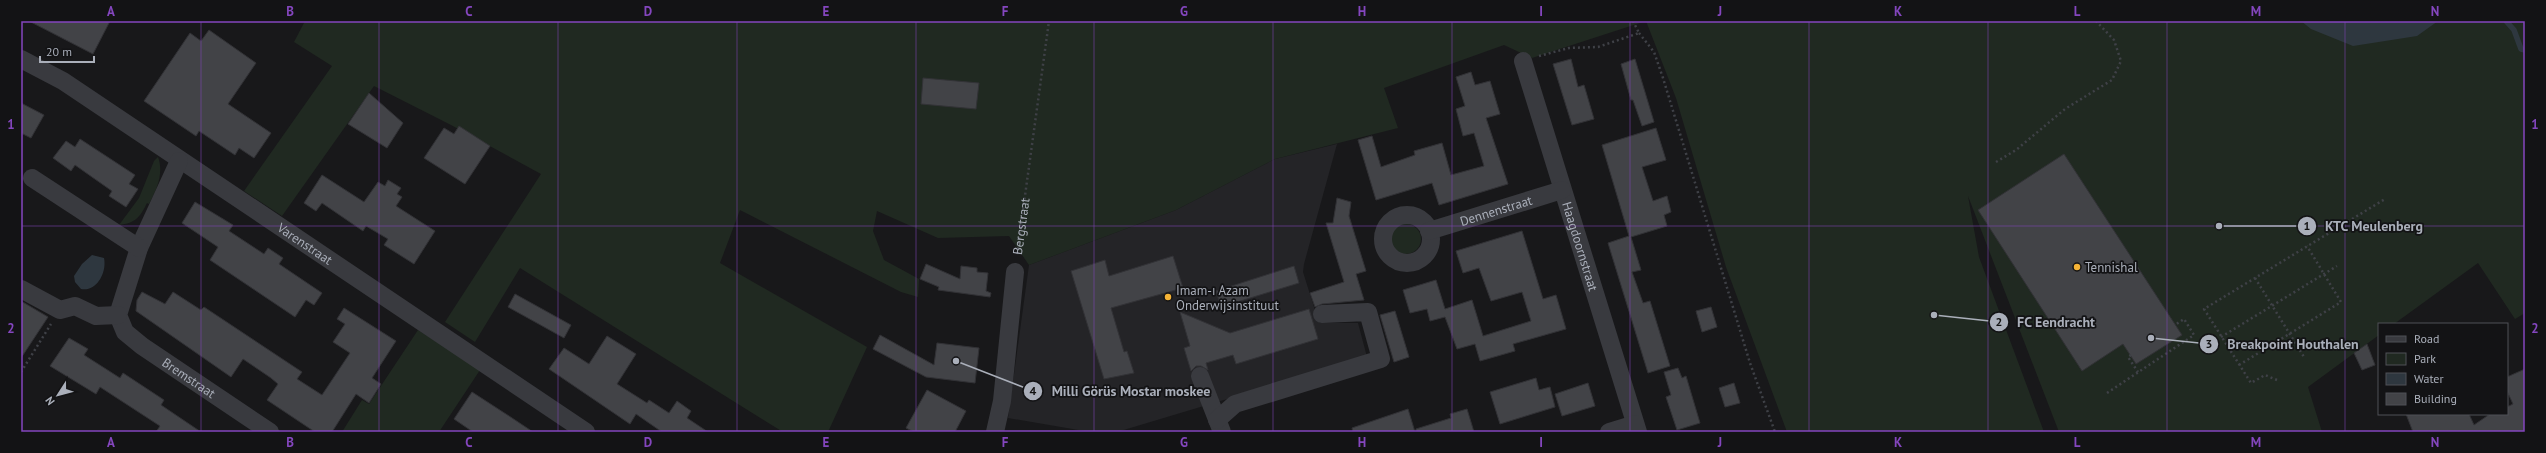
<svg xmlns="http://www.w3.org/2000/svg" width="2546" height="453" viewBox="0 0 2546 453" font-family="'PT Sans',sans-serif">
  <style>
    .built { fill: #242427 }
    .green { fill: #202921 }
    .water { fill: #2e373f }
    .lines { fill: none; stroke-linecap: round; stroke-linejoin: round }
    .stream { stroke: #2e373f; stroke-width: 5.5 }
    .building { fill: #424347; stroke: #323236 }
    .path { stroke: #3f4147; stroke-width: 2.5; stroke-dasharray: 2 3; stroke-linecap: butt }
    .minor { stroke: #393a3f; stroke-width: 18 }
    .grid { fill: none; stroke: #8446be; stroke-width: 1; stroke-opacity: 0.55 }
    .poi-dot { fill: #f5b336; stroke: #131315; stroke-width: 1.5 }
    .labels { text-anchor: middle; stroke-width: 3.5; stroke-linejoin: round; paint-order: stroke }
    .street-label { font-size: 13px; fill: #aaafba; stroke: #131315 }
    .poi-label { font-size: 13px; fill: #aaafba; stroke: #131315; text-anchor: start }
    .leader { fill: none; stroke: #aaafba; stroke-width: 1.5 }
    .callout-dot { fill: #aaafba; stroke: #131315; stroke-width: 1.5 }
    .mark-label { font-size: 12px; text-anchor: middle; font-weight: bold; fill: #111 }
    .callout-label { font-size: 14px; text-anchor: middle; font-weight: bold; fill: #aaafba; stroke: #131315; stroke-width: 3.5; stroke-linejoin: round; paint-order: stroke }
    .neatline { fill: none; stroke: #8446be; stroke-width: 1.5 }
    .grid-label { font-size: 13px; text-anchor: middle; font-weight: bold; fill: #8446be }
  </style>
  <rect width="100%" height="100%" fill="#18181a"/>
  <path class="built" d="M1337,144l-33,120 -1,8 16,51h39l9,34 -250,75h-27l-82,-14 21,-153 147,-55 99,-51z"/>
  <path class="green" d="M305,21h2220v292l-10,6 -37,-56 -84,61h-15v11l-71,52 14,45h-263l-91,-236 11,61 65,175h-257l-61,-165 -50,-169 -30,-77 -114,37 -28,-13 -120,43 14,40 -123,31 -99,51 -147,55 -20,-29 -71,2 -61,-27 -4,20 11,29 35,19 -1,18 -17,-5 -161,-82 -20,53 147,84 -39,85h-45l-263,-164 -45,74 -30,-20 96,-148 -90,-49 -77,-39 -92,130 -38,-25 88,-125 -38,-24z
    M158,157c6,16 -1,32 -9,47l-2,-1c-7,14 -11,20 -28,22l20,-27 15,-37z
    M1391 239a15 15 0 1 1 30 0a15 15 0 1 1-30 0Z
    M418,330l62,40 -41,62h-97l20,-32 7,4z"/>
  <path class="water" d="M2301,21h137l-21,15 -64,10 -42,-17z
    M92,255l12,3c3,14 -7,34 -23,31l-6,-7 -1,-6 8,-12z"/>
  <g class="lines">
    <path class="stream" d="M2506,21l8,9 7,19 4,1"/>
  </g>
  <path class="building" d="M29,21h81l-17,33z
    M209,30l47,33 -28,41 43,29 -17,25 -15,-10 -4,7 -36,-24 -3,5 -52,-35 46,-68 11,8z
    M1571,59l7,28 6,-2 10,34 -22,6 -19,-61z
    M1635,59l19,63 -12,4 -9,-26h-2l-10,-36z
    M1471,72l4,13 15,-4 10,33 -14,4 22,66 -69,21 -7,-22 -56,17 -18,-60 14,-4 9,31 34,-12 -1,-4 28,-8 9,32 33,-9 -10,-33 -11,3 -7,-27 9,-3 -9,-29z
    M923,78l56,5 -3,26 -55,-5z
    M369,93l34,30 -16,25 -39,-24z
    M21,103l23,12 -13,23 -10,-5z
    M459,126l31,20 -25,38 -41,-26 20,-30 10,6z
    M1656,128l10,32 -24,7 11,34 14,-5 4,16 -7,3 3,11 -36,11 10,33 -9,2 11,31 7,-2 20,65 -22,7 -40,-130 21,-7 -27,-91z
    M80,139l55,36 -6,9 9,5 -12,18 -17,-11 3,-5 -20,-14 -17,-12 -4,6 -18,-13 13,-17 9,6z
    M2064,154l118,181 -46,29 -13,-20 -41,27 -104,-161z
    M322,175l42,27 14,-20 7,4 3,-6 13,8 -4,6 5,3 -6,9 39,25 -21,33 -30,-19 4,-6 -22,-13 -3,5 -41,-28 -6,8 -12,-8z
    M1337,198l14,4 -2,14 17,55 -10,3 8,26 -42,4 -7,3 -5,-14 34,-11 -18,-59h7z
    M195,202l38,23 -4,6 35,23 4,-6 15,10 -4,6 43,29 -8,12 -8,-5 -11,17 -85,-57 8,-13 -36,-24z
    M1522,231l21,68 13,-4 10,34 -53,15 2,7 -35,10 -5,-17 -18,5 -12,-32 -15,4 -3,-12 -17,4 -7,-23 33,-10 9,29 27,-9 11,36 48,-15 -9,-29 -31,9 -12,-33 -16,5 -7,-22z
    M1173,256l10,32 -72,20 13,44 3,-1 7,22 -30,6 -33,-108 34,-11 4,16z
    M926,264l34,15 1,-13 16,2v4l11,1 -2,18 5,2 -1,4 -52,-7 1,-3 -19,-8z
    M1294,266l5,17 -78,24 -5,-16z
    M142,292l23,12 8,-12 28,18 3,-3 98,65 -5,7 25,16 28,-42 -17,-11 12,-18 -8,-5 7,-11 52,33 -24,37 9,6 -12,19 -13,-9 -24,38h-17l-48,-32 11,-16 -7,-6 -28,-19 -12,18 -95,-66 1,-11z
    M515,294l56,31 -7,13 -56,-31z
    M21,301l27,16 -27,41z
    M1711,307l6,20 -15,5 -6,-21z
    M1309,309l9,30 -82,25 -3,-9 -27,8 2,7 -7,-4h-5l-5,5 -7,-23 6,-2 -10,-34 50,21z
    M1395,311l14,46 -15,5 -14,-47z
    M880,335l54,30 3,-22 42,5 -4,35 -49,-6 -53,-28z
    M607,336l29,18 -19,30 30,19 2,-3 20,13 8,-12 14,10 -4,7 21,14h-46l-26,-18 -6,10 -81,-55 15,-21 25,16z
    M69,338l19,11 -4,6 36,23 3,-5 41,27 -3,5 40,27h-45l4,-6 -60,-39 -4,7 -46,-28z
    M2367,344l8,21 -13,5 -8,-17z
    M1678,368l4,10 4,-2 14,47 -23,7 -11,-33 5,-2 -7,-23z
    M2525,369v63h-112l-7,-18h63l5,11 16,-11h17v-7l6,-3 -6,-13v-14z
    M1536,378l3,12 11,-3 5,20 -55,17 -10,-32z
    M1588,383l7,23 -33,10 -7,-22z
    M1734,383l6,20 -15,4 -6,-19z
    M927,390l39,21 -11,21h-41l-8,-4z
    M472,392l37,24 24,16h-60l-19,-13z
    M1408,409l7,23h-62l-1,-4z
    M1467,409l7,23h-58v-3l35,-11 -1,-4z"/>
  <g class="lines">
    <g class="path">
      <path d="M1639,33l15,19 9,26 87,285 25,69"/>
      <path d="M1539,56l30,-8 29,-1 41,-14 -6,-12"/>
      <path d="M1996,162l20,-12 49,-41 47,-29 9,-19 -7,-21 -18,-19"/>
      <path id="s1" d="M1017,254l32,-233"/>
      <path d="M2255,278l49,79"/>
      <path d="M2221,337l116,-71"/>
      <path d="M2131,355l-3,2 10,15"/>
      <path d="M2239,365l102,-63 -34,-56"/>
      <path d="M21,372l30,-48"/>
      <path d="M2277,380l-12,-5 -14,8 -47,-74 181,-110"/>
      <path d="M2107,393l87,-58 -10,-16 -9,6"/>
    </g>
    <g class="minor">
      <path id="s2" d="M21,59l42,22 523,351"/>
      <path id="s3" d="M1523,61l115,371"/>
      <path id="s4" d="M179,161l-40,87 -21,67 7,17 17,14 128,86"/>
      <path d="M32,178l107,70"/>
      <circle cx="1407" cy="239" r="24"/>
      <path id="s5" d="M1429,231l133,-41"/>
      <path d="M21,289l39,21 15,-4 21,10 22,-1"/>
      <path d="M1200,376l22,56"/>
      <path d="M1217,420l18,-16 146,-45 -13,-47 -46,2"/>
      <path d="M995,432l7,-31 13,-129"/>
      <path d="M1609,432l26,-8"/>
    </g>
  </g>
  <path class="grid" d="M201,21v411M379,21v411M558,21v411M737,21v411M916,21v411M1094,21v411M1273,21v411M1452,21v411M1630,21v411M1809,21v411M1988,21v411M2167,21v411M2345,21v411M21,226h2504"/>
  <g class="poi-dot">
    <circle cx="2077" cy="267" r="4"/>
    <circle cx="1168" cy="297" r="4"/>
  </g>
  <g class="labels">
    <g class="street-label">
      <text dy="5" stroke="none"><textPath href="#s5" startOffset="70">Dennenstraat</textPath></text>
      <text dy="5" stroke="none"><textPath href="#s1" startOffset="28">Bergstraat</textPath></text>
      <text dy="5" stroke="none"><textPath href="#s2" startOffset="339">Varenstraat</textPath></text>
      <text dy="5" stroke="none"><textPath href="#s3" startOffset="194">Haagdoornstraat</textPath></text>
      <text dy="5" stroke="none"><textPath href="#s4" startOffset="263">Bremstraat</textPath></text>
    </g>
    <g class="poi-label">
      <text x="2085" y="272">Tennishal</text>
      <text x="1176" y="295">Imam-ı Azam<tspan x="1176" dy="15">Onderwijsinstituut</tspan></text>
    </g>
  </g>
  <path class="leader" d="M2219 226L2307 226M1934 315L1999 322M2151 338L2209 344M956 361L1033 391"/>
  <g class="callout-dot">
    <circle cx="2219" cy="226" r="4"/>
    <circle cx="1934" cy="315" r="4"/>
    <circle cx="2151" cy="338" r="4"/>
    <circle cx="956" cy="361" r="4"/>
    <circle cx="2307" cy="226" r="10"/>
    <circle cx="1999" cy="322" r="10"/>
    <circle cx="2209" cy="344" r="10"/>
    <circle cx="1033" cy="391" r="10"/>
  </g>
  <g class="mark-label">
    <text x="2307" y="230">1</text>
    <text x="1999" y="326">2</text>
    <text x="2209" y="348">3</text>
    <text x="1033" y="395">4</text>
  </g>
  <g class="callout-label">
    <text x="2374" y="231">KTC Meulenberg</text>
    <text x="2056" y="327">FC Eendracht</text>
    <text x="2293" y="349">Breakpoint Houthalen</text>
    <text x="1131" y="396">Milli Görüs Mostar moskee</text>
  </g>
  <rect width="2546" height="453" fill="none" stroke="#131315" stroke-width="44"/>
  <rect x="2378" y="323" width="130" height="92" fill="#131315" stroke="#4f5157"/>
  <rect x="2386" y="336" width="20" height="6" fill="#393a3f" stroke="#4f5157"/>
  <text x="2414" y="343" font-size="12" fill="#aaafba">Road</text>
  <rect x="2386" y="353" width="20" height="12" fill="#202921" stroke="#4f5157"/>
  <text x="2414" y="363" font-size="12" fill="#aaafba">Park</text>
  <rect x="2386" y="373" width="20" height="12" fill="#2e373f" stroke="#4f5157"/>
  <text x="2414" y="383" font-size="12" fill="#aaafba">Water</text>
  <rect x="2386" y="393" width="20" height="12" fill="#424347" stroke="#4f5157"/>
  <text x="2414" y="403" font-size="12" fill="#aaafba">Building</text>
  <g transform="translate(58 395) rotate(234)" stroke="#131315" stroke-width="3" paint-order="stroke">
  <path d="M0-3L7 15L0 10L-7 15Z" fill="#aaafba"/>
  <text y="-6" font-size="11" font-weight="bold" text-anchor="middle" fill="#aaafba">N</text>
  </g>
  <path d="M40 56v6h54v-6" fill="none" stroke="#aaafba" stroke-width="2"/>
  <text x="46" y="56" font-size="12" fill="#aaafba" stroke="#131315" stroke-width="3" paint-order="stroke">20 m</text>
  <rect x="22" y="22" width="2502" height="409" class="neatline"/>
  <g class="grid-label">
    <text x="111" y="16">A</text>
    <text x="290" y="16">B</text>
    <text x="469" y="16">C</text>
    <text x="648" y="16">D</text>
    <text x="826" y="16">E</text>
    <text x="1005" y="16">F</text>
    <text x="1184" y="16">G</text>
    <text x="1362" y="16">H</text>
    <text x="1541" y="16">I</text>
    <text x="1720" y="16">J</text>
    <text x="1898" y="16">K</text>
    <text x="2077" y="16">L</text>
    <text x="2256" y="16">M</text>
    <text x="2435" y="16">N</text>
    <text x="11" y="129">1</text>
    <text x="2535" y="129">1</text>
    <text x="11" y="333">2</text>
    <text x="2535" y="333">2</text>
    <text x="111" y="447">A</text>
    <text x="290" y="447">B</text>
    <text x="469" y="447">C</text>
    <text x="648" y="447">D</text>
    <text x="826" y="447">E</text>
    <text x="1005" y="447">F</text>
    <text x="1184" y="447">G</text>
    <text x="1362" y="447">H</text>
    <text x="1541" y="447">I</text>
    <text x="1720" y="447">J</text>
    <text x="1898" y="447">K</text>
    <text x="2077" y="447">L</text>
    <text x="2256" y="447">M</text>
    <text x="2435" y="447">N</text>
  </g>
</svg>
